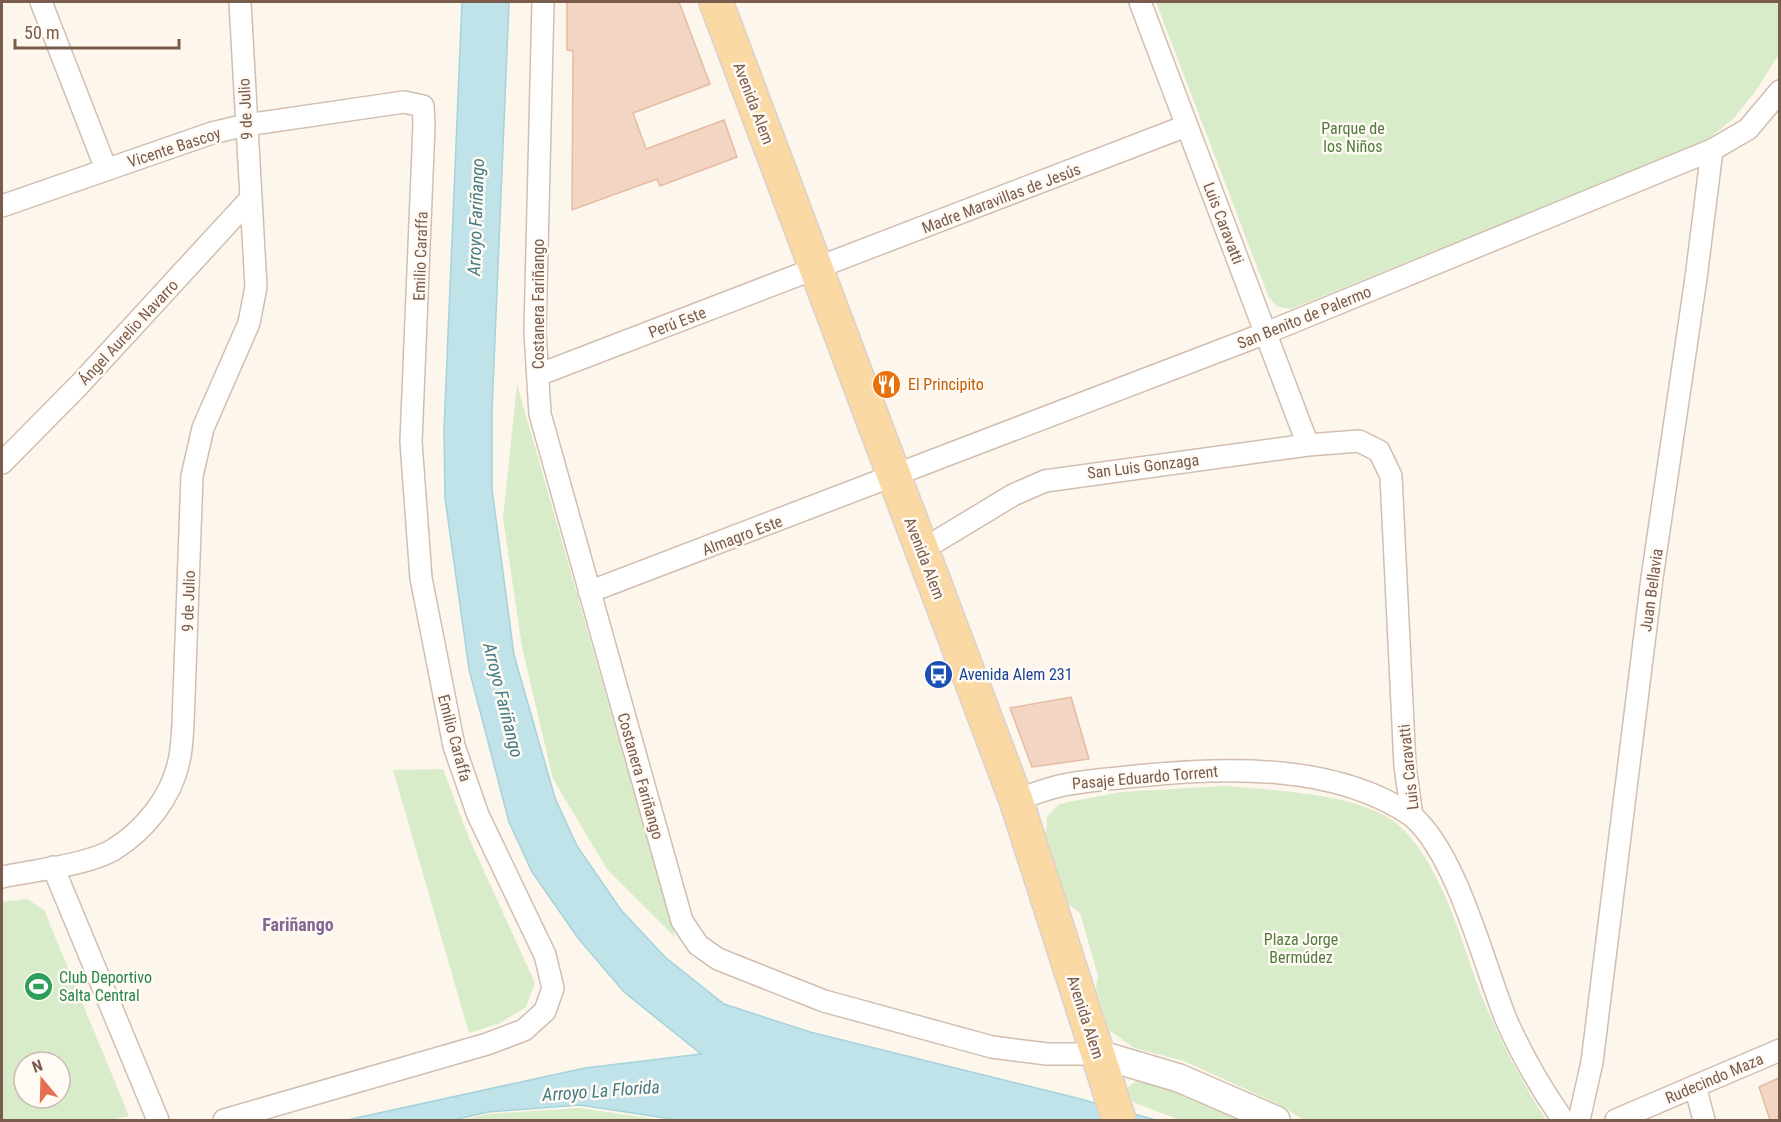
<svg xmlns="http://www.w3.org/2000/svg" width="1781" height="1122" viewBox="0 0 1781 1122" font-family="'Roboto Condensed',sans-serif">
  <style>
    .green { fill: #d8ecc9; fill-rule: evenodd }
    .water { fill: #bfe3e8; stroke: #a5d3da; stroke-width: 1.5 }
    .building { fill: #f3d5c3; stroke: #e6bba3; stroke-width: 1.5 }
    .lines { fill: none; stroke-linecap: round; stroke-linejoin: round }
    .minor-casing { stroke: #d1beb0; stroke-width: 24 }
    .tertiary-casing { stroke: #d1beb0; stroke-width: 30 }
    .primary-casing { stroke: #dad1cd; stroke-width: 36 }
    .minor { stroke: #fff; stroke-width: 21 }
    .tertiary { stroke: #fff; stroke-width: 27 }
    .primary { stroke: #fbd9a5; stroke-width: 33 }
    .labels { text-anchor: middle; stroke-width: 5; stroke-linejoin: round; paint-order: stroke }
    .street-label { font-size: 16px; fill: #7a5c4d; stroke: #fffaf3 }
    .park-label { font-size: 16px; fill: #537a41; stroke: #fffaf3 }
    .food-label { font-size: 16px; fill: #c56008; stroke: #fffaf3; text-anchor: start }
    .transit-label { font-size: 16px; fill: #164399; stroke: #fffaf3; text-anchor: start }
    .leisure-label { font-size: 16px; fill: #27864d; stroke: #fffaf3; text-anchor: start }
    .water-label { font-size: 18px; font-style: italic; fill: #437c86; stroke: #fffaf3 }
    .neighbourhood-label { font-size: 18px; font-weight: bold; fill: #846695; stroke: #fffaf3 }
  </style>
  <rect width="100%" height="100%" fill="#fdf6ec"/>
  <path class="green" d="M1156,2h623v52l-24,38 -22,27 -28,22 -414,168 -13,-2 -9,-9z
    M517,384l158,553 -68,-68 -54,-90 -31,-132 -19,-129z
    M443,769l26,69 66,145 -9,24 -28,17 -29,9 -76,-263z
    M1224,786c46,4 130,7 168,34 50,37 70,127 93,184 17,40 38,80 61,116h-242l-26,-16 -94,-43 -50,-13 -25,-18 -13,-42 2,-12 -18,-63 -12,-9 -22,-70 1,-17 12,-13 62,-12z
    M27,899l17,11 85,206 -18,4h-109v-218zM24,1062h36v36h-36z
    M1137,1080l39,12 68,28h-64l-47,-18 -6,-14z
    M579,1108l83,12h-201l26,-6z"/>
  <path class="water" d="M462,2h47l-17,409v78l22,166 41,143 22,48 44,64 44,47 59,47 86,28 263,65 83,23h-478l-98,-15 -92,7 -35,8h-106l238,-52 116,-14 -77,-62 -46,-54 -46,-66 -23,-50 -40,-153 -24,-171 -1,-68z"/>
  <path class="building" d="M567,2h112l31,82 -77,29 13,36 78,-29 13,37 -77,29 -3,-7 -85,31 1,-159 -6,-1z
    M1071,697l18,62 -57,8 -22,-59z
    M1779,1078v42h-9l-11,-33z"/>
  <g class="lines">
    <defs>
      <path id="minor" d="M41,2l65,167
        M543,2l-8,330 5,82 142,507 16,24 20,14 106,42 168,46 55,7h51
        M1140,2l168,443
        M2,206l210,-73 34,-8 158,-23 19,4 1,19 -13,317 10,136 33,168 24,69 67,140 8,33 -8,23 -21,19 -37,14 -263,76
        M538,375l648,-249
        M2,463l78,-79 171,-186
        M922,550l91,-55 32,-14 263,-36 51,-4 20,10 12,25 14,290 7,50c44,37 71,145 93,201 16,37 35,70 58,103
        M589,592l677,-259 446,-183
        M1016,800c15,-5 32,-12 48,-15 24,-5 48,-6 73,-9 87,-9 199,-13 275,40
        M53,867l105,253
        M2,877c32,-7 82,-11 111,-27 32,-20 58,-52 66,-89 3,-12 3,-25 4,-37l9,-248 11,-48 46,-105 7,-36 -16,-285
        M1695,1086l9,34
        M1579,1120l13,-58 60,-484 44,-300 16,-128 36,-21 32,-38
        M1616,1120l164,-70"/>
      <path id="tertiary" d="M1098,1054l81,24 97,42"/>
      <path id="primary" d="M716,2l300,798 103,320"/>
    </defs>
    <use href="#minor" class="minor-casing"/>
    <use href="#tertiary" class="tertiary-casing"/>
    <use href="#primary" class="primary-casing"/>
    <use href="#minor" class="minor"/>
    <use href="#tertiary" class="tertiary"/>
    <use href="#primary" class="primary"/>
  </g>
  <defs>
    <symbol id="restaurant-disc" viewBox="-11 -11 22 22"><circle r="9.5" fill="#e8710a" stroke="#fffaf3"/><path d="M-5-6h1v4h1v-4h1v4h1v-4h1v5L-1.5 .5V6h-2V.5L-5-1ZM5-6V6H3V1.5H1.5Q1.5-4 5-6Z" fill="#fff"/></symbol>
    <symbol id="bus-disc" viewBox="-11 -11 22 22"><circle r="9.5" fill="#1a4fb4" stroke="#fffaf3"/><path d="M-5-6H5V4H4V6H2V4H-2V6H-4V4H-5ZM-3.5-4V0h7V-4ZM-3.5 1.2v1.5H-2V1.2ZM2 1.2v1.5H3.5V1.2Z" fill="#fff"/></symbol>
    <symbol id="stadium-disc" viewBox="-11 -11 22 22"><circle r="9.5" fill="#2e9e5b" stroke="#fffaf3"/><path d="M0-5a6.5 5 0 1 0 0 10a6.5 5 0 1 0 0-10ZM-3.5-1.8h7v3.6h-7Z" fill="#fff"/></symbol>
  </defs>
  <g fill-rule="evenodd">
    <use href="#restaurant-disc" x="870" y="368" width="33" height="33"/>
    <use href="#bus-disc" x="922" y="658" width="33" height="33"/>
    <use href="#stadium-disc" x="22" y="970" width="33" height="33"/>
  </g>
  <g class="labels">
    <g class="street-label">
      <text transform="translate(754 103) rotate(69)" y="6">Avenida Alem</text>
      <text transform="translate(245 109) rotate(-93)" y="6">9 de Julio</text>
      <text transform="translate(174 147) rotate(-18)" y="6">Vicente Bascoy</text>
      <text transform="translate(1001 198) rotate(-21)" y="6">Madre Maravillas de Jesús</text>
      <text transform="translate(1224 223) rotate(69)" y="6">Luis Caravatti</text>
      <text transform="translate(420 256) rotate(-88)" y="6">Emilio Caraffa</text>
      <text transform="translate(538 304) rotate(-90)" y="6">Costanera Fariñango</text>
      <text transform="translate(1304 317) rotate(-22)" y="6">San Benito de Palermo</text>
      <text transform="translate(677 322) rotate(-21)" y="6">Perú Este</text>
      <text transform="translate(128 332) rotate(-47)" y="6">Ángel Aurelio Navarro</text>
      <text transform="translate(1143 466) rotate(-7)" y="6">San Luis Gonzaga</text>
      <text transform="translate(742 535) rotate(-21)" y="6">Almagro Este</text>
      <text transform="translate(925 558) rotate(69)" y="6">Avenida Alem</text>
      <text transform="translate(1651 590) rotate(-82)" y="6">Juan Bellavia</text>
      <text transform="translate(188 601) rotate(-88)" y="6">9 de Julio</text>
      <text transform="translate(455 738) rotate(75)" y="6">Emilio Caraffa</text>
      <text transform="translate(1408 767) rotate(-96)" y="6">Luis Caravatti</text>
      <text transform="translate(641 776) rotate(74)" y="6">Costanera Fariñango</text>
      <text transform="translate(1145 777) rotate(-5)" y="6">Pasaje Eduardo Torrent</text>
      <text transform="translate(1086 1017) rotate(72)" y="6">Avenida Alem</text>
      <text transform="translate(1714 1078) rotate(-23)" y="6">Rudecindo Maza</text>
    </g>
    <g class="park-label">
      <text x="1353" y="134">Parque de<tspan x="1353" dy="18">los Niños</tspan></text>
      <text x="1301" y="945">Plaza Jorge<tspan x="1301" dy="18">Bermúdez</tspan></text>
    </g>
    <g class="food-label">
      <text x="908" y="390">El Principito</text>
    </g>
    <g class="transit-label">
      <text x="959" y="680">Avenida Alem 231</text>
    </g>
    <g class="leisure-label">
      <text x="59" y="983">Club Deportivo<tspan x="59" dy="18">Salta Central</tspan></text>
    </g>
    <g class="water-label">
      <text transform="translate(476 217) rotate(-88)" y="6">Arroyo Fariñango</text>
      <text transform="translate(503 700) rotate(76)" y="6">Arroyo Fariñango</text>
      <text transform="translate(601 1091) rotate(-4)" y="6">Arroyo La Florida</text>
    </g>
    <g class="neighbourhood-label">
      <text x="298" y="931">Fariñango</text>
    </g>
  </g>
  <rect width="1781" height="1122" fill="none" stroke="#7a5c4d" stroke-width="6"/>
  <g transform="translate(42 1080) rotate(341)"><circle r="28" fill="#fffaf3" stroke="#cabbb1" stroke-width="1.5"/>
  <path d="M0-4.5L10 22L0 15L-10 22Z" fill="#e76f51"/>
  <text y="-9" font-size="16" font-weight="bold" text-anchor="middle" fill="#7a5c4d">N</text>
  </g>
  <path d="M15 39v9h164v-9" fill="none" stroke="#7a5c4d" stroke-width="3"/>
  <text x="24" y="39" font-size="18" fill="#7a5c4d" stroke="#fffaf3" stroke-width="4.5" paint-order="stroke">50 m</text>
</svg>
